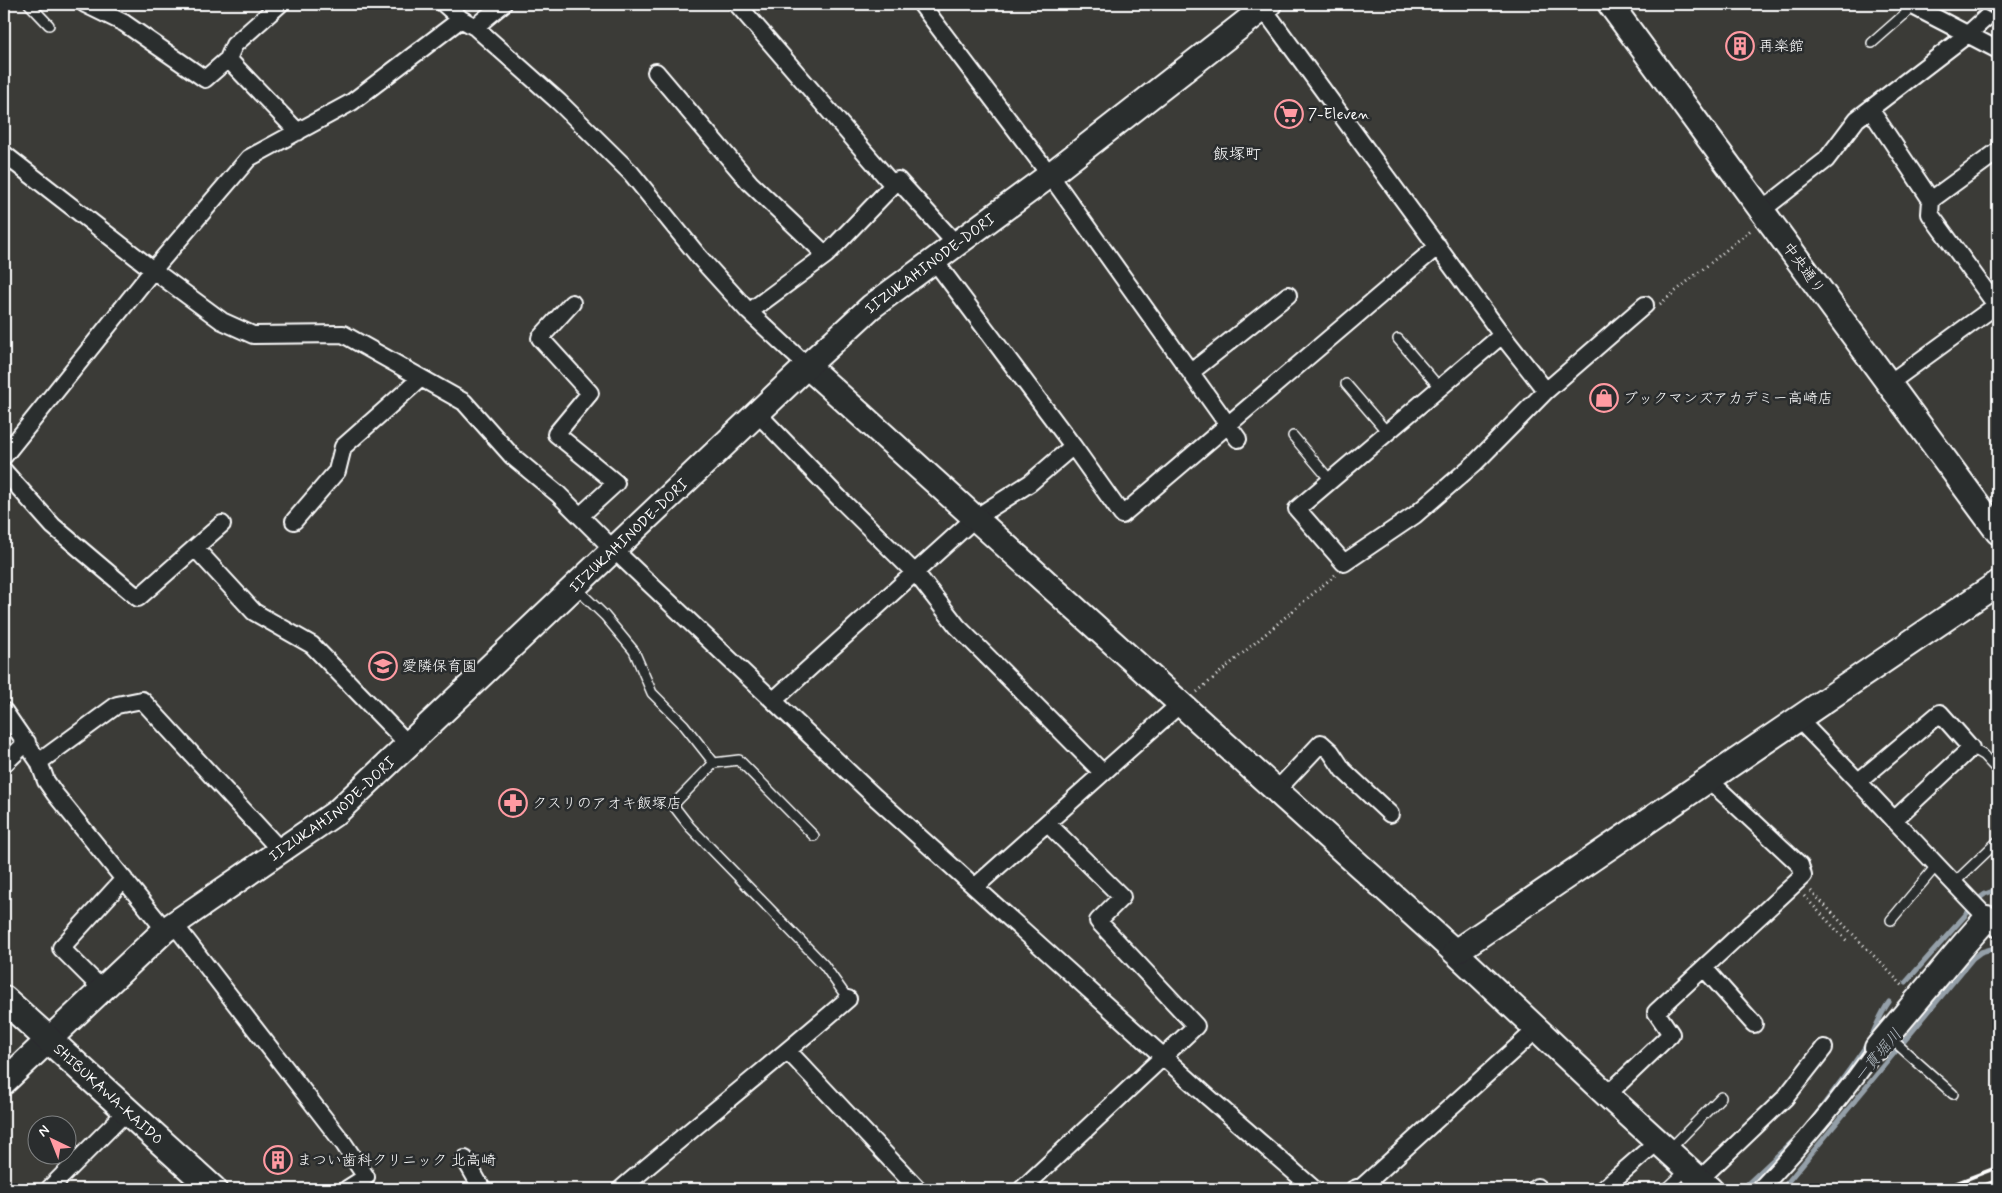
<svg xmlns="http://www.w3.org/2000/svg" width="2002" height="1193" viewBox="0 0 2002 1193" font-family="Mynerve,'Klee One',sans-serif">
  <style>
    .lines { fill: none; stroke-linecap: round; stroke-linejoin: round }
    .stream { stroke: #95a0a9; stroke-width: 5 }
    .lane-casing { stroke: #fff; stroke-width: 12 }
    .street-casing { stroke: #fff; stroke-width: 20 }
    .secondary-casing { stroke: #fff; stroke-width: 28 }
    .primary-casing { stroke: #fff; stroke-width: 30 }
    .path { stroke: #fff; stroke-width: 3; stroke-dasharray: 1 4; stroke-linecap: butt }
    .lane { stroke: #2a2d2e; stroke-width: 9 }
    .street { stroke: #2a2d2e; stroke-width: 16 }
    .secondary { stroke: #2a2d2e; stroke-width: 24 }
    .primary { stroke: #2a2d2e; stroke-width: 26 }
    .rail { stroke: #fff; stroke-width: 4 }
    .labels { text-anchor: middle; stroke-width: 5; stroke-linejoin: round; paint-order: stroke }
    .poi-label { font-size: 15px; fill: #fff; stroke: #2a2d2e; text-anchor: start }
    .street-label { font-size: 15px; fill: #fff; stroke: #2a2d2e }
    .neighbourhood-label { font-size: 16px; fill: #fff; stroke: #2a2d2e }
    .water-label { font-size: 16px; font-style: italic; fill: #afb8bf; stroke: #2a2d2e }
  </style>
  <rect width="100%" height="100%" fill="#3b3b37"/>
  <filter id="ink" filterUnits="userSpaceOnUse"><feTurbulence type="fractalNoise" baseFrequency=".02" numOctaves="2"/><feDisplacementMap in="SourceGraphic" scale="10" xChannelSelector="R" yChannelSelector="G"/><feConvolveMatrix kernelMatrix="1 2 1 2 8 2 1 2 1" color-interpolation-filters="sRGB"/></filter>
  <g filter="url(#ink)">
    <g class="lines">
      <path class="stream" d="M1977,900l8,-6 13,-5
        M1906,982l63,-71
        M1816,1115c18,-25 37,-49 53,-74 7,-13 11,-27 20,-39
        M1742,1189l52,-49
        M1782,1189l191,-231 8,-6 17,-5"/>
      <defs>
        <path id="lane" d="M29,4l20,21
          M1872,43l42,-37
          M1398,339l42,49
          M1346,384l41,48
          M1293,436l37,44
          M576,588l29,28 29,35 18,42 32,32 30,38 -41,42 17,22 134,138 24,34
          M1971,748l12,7 15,16
          M714,763l25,-3 75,76
          M1954,883l44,-42
          M1891,920l46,-55
          M1888,1036l65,58
          M1668,1151l53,-54
          M1666,1189l22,-21"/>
        <path id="street" d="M85,4l39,19 81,56 23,-20 6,-14 46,-41
          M444,4l17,15 14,8 84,75 72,71 69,85 49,54 58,54
          M737,4l156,181
          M921,4l129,171 188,264
          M1260,4l242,331 44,56
          M1909,4l89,46
          M475,27l28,-23
          M228,59l70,73
          M656,72l94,111 76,72
          M1870,109l61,91
          M4,154l149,116 69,51 31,14 90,-1 121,68 48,54 46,38 55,55 262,248 333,300 106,92
          M1761,211l65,-51 31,-41 111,-85 30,-27
          M934,260l139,186
          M572,303l-32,35 50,55 -34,41 60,49 -36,33
          M1996,305l-66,-91 1,-14 67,-49
          M749,312l77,-57 72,-75 58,64
          M1502,335l-205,174 47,54 71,-48 60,-52 71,-72 99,-86
          M1191,372l97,-77
          M1888,384l110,-80
          M758,414l82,85 79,78 38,49 145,146
          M4,456l149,-186 96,-112 103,-56 109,-83
          M4,471l49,55 85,72 84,-74
          M294,521l43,-50 6,-24 78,-69
          M195,548l59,64 58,33 96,99
          M774,700l201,-182 55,-35 43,-37 49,69 316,-269
          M4,711l35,51 7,19 9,13 110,136
          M1798,719c68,69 132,141 200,210
          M39,762l78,-57 25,-5 138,150
          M4,764l23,-22
          M1859,781l81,-68 31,35 -77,72
          M1276,791l45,-48 10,9 12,18 47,44
          M975,887l205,-183
          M174,924l170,220 22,33 -19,12
          M1704,968l50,56
          M102,989l-41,-41 63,-69
          M788,1051l130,138
          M1607,1095l64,-61 -15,-22 147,-136 -3,-11 -91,-85
          M465,1159l17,30
          M1700,1179l85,-81 39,-50
          M49,1189l77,-77
          M621,1189c75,-64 152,-125 227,-190
          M1022,1189l174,-163 -98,-105 24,-24 -75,-74
          M1354,1189l9,-3 174,-157
          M1535,1189l2,-2 2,2
          M1603,1189l54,-47
          M1760,1189c42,-44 81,-90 117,-141"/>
        <g id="secondary">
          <path d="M1610,4l388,528"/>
          <path d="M807,366l648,586 152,143 103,94"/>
          <path d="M1455,952l543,-369"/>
          <path d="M1877,1048l87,-104 23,-26"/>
          <path id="s1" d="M4,1082l161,-152 172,-118 470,-446 64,-59 179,-132 219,-171"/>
        </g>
        <g id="primary">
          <path id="s2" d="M4,999l209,190"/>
        </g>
      </defs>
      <use href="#lane" class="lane-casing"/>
      <use href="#street" class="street-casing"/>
      <use href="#secondary" class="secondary-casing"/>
      <use href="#primary" class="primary-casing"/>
      <path class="path" d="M1660,304l92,-75
        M1197,692l138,-117
        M1811,891l93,96
        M1804,896l43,45"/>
      <use href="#lane" class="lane"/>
      <use href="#street" class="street"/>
      <use href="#secondary" class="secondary"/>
      <use href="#primary" class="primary"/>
      <path class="rail" d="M1976,4l22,12
        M1941,1189l57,-22
        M1975,1189l23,-9"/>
    </g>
  </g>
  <defs>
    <symbol id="building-ring" viewBox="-11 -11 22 22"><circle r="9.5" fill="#2a2d2e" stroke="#ff9aa2" stroke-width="1.5"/><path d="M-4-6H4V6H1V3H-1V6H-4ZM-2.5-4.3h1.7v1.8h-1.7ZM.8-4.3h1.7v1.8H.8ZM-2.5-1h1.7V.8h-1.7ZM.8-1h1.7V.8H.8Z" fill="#ff9aa2"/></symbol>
    <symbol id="supermarket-ring" viewBox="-11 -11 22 22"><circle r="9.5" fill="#2a2d2e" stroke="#ff9aa2" stroke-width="1.5"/><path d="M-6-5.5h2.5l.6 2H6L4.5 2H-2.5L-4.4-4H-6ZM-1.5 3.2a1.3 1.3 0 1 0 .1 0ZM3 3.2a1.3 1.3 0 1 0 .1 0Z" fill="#ff9aa2"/></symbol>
    <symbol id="shop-ring" viewBox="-11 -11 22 22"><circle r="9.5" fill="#2a2d2e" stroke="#ff9aa2" stroke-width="1.5"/><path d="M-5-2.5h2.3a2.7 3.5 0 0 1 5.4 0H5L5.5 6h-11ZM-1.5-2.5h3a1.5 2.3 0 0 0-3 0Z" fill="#ff9aa2"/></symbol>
    <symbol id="school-ring" viewBox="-11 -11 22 22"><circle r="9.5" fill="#2a2d2e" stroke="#ff9aa2" stroke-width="1.5"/><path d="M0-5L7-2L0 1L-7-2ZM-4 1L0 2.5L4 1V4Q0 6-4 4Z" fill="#ff9aa2"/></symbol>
    <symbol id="pharmacy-ring" viewBox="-11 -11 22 22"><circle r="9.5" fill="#2a2d2e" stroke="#ff9aa2" stroke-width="1.5"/><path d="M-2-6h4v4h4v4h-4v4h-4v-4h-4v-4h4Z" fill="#ff9aa2"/></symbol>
  </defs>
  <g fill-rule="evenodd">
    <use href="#building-ring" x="1724" y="30" width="32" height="32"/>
    <use href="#supermarket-ring" x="1273" y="98" width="32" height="32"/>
    <use href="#shop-ring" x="1588" y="382" width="32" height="32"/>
    <use href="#school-ring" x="367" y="650" width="32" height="32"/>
    <use href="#pharmacy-ring" x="497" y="787" width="32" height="32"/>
    <use href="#building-ring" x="262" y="1144" width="32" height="32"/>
  </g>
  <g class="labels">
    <g class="poi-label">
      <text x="1759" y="51">再楽館</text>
      <text x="1308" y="119">7-Eleven</text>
      <text x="1623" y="403">ブックマンズアカデミー高崎店</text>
      <text x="402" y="671">愛隣保育園</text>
      <text x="532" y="808">クスリのアオキ飯塚店</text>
      <text x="297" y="1165">まつい歯科クリニック 北高崎</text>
    </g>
    <g class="street-label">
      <text dy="5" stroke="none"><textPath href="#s1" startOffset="1238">IIZUKAHINODE-DORI</textPath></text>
      <text transform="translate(1804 268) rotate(54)" y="5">中央通り</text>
      <text dy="5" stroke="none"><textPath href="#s1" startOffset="832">IIZUKAHINODE-DORI</textPath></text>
      <text dy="5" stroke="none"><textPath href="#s1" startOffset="428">IIZUKAHINODE-DORI</textPath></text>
      <text dy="5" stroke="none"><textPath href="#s2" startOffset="141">SHIBUKAWA-KAIDO</textPath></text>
    </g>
    <g class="neighbourhood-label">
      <text x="1237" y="159">飯塚町</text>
    </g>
    <g class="water-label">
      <text transform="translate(1877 1055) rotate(-50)" y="6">一貫堀川</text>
    </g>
  </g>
  <rect width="2002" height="1193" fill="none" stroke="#2a2d2e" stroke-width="20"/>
  <rect x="10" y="10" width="1982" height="1173" fill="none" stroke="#fff" stroke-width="2" filter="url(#ink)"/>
  <g transform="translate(52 1140) rotate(317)"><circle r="24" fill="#2a2d2e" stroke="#7f8182"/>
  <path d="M0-4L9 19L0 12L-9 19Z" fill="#ff9aa2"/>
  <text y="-8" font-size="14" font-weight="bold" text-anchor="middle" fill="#ffffff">N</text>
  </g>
</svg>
